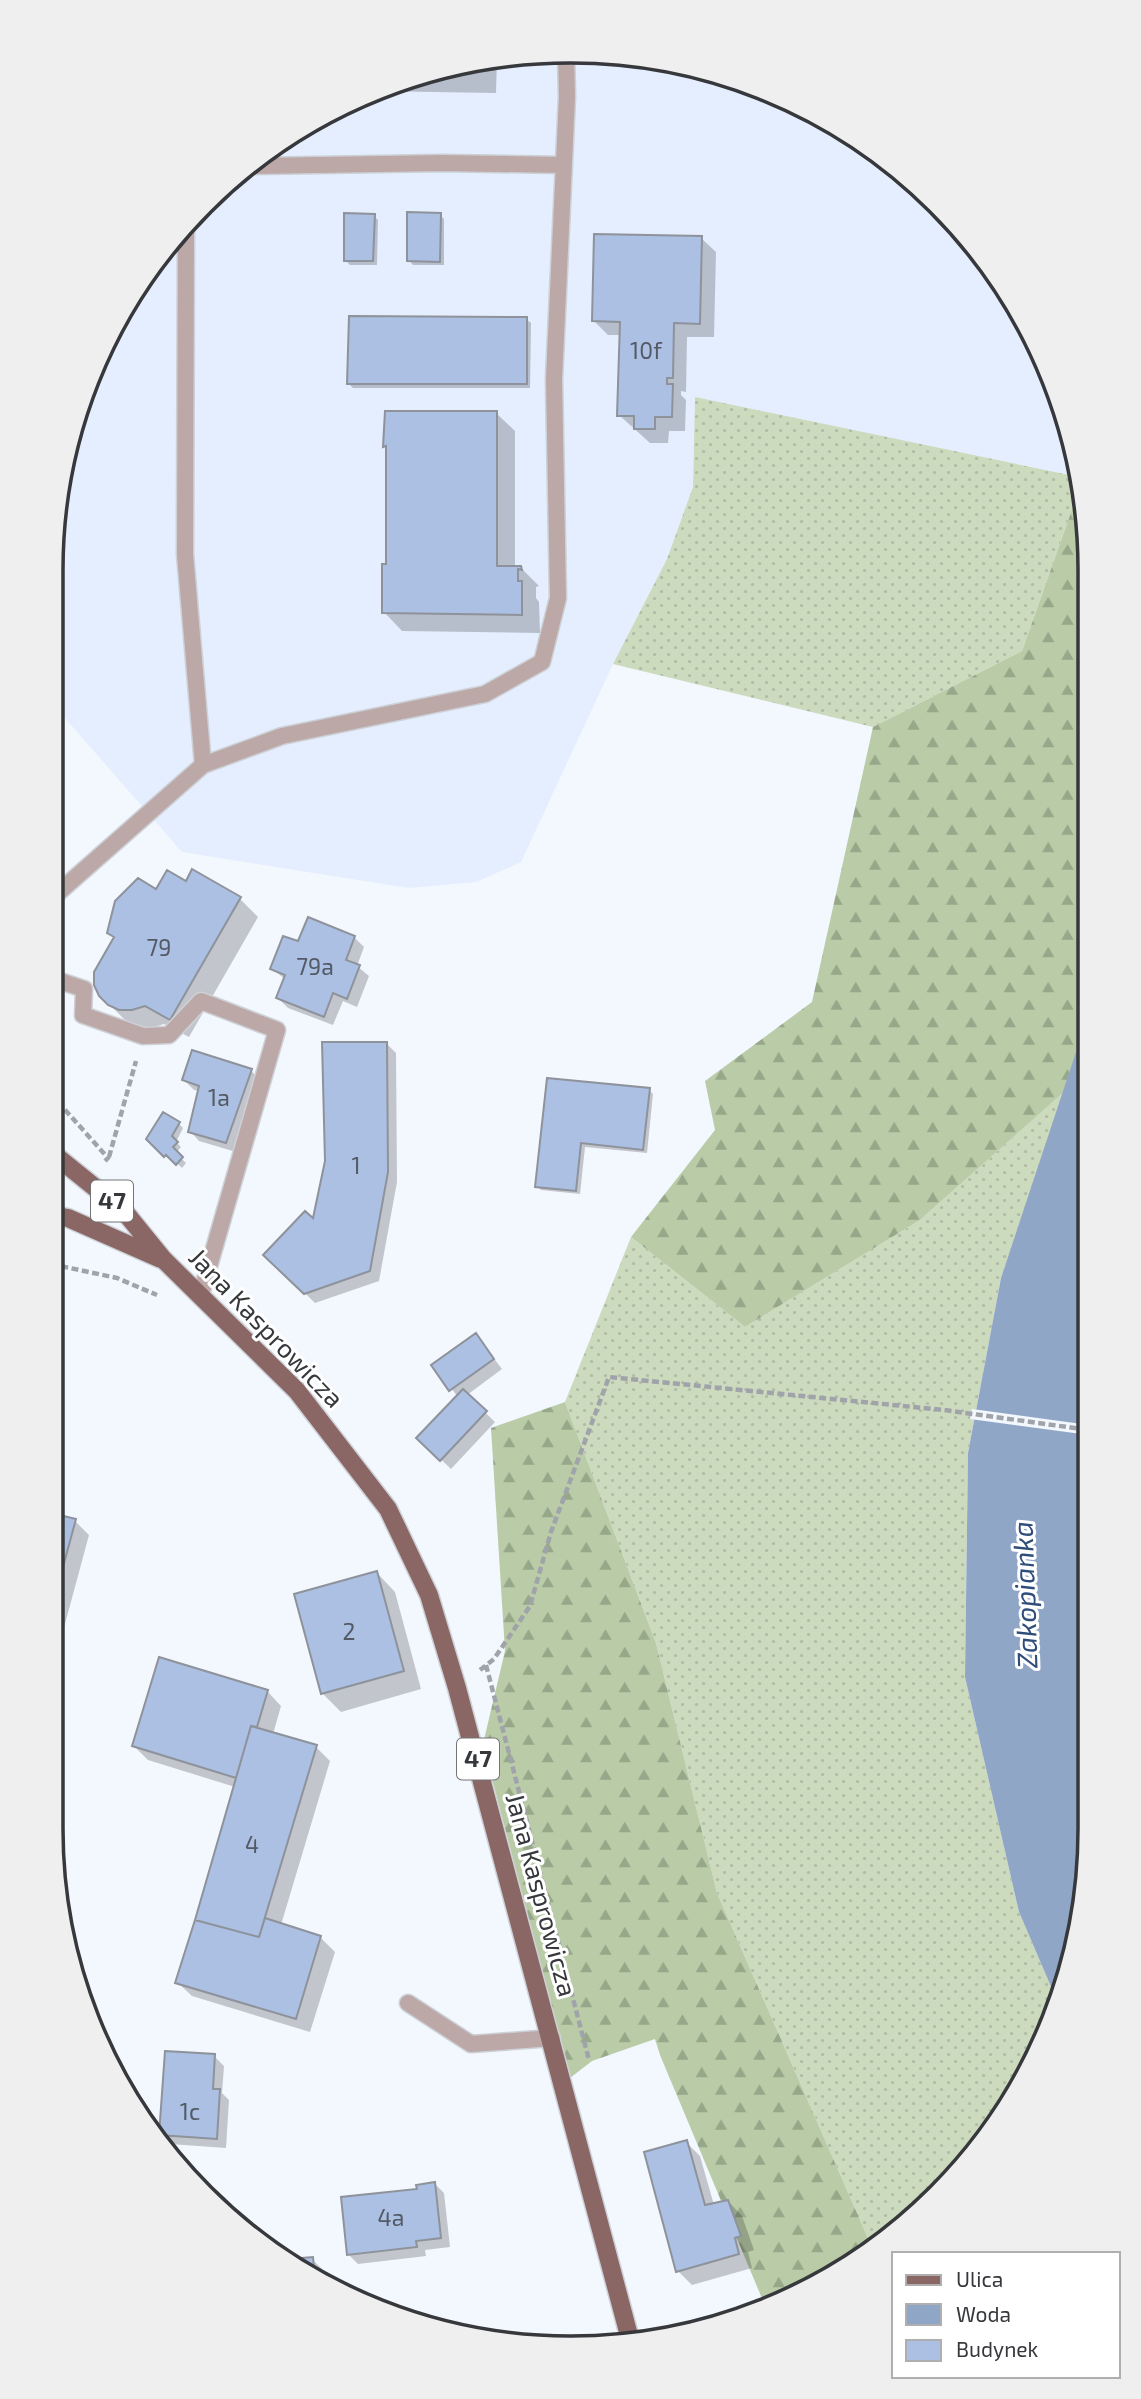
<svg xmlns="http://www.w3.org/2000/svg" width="1141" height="2399" viewBox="0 0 1141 2399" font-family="'Exo 2',sans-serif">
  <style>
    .built { fill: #e5eefe }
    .grass { fill: url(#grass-dots) }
    .forest { fill: url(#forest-firs) }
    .water { fill: #90a6c7 }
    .pier { fill: #f3f7fe }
    .shadow { fill: #0003 }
    .building { fill: #abc0e2; stroke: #8e929b; stroke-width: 2 }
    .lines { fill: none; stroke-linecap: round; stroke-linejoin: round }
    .service-casing { stroke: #cdd1d7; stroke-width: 19 }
    .primary-casing { stroke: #cdd1d7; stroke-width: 21 }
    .path { stroke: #a0a3a9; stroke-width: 4.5; stroke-dasharray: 7 3.5; stroke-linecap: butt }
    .service { stroke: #bca8a6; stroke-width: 16 }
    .primary { stroke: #8a6664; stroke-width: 18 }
    .labels { text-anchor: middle; stroke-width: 6; stroke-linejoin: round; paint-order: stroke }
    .number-label { font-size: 23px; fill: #535a66 }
    .shield { fill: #fff; stroke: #727476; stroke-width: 2 }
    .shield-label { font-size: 24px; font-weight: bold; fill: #36383c }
    .street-label { font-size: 26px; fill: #36383c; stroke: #fff }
    .water-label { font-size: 28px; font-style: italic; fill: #2f4d7a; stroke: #fff }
    .rim { fill: none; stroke: #36383c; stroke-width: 3.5 }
  </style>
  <defs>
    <pattern id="grass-dots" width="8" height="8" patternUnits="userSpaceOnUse" patternTransform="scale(1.75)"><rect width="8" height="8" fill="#ccdabe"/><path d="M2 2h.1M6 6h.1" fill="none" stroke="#b0bca4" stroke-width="1.8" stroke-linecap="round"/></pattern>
    <pattern id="forest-firs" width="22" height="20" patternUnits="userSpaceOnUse" patternTransform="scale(1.75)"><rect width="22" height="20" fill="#b9cca7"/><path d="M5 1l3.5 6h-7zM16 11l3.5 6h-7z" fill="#97a789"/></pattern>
  </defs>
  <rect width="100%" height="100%" fill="#f3f7fe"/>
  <path class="built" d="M570,51l102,10 97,29 118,68 96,96 68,117 28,106 -384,-79 -2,89 -26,72 -54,105 -92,198 -45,20 -67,6 -227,-36 -125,-143 -6,-2v-137l10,-100 29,-98 48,-90 65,-79 78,-64 90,-49 98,-29z"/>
  <path class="grass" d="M695,397l384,80 2,7 -59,167 -149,76 -260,-63 54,-105 26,-72z
    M1064,1092l-63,186 -33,175 -3,224 54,235 39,91 -7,24 -90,144 -90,74 -154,-352 -61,-250 -91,-241 66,-165 114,90 175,-107z"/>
  <path class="forest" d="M1081,484l5,18 1,517 -23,73 -144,128 -175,107 -114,-90 84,-107 -10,-49 107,-79 61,-275 149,-76z
    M565,1402l91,241 61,250 154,352 -41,34 -64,29 -106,-253 -5,-16 -63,22 -22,17 -87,-334 22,-93 -14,-223z"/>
  <path class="water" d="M1087,1019l3,810 -10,101 -22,73 -39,-91 -54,-235 3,-224 33,-175z"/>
  <path class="pier" d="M972,1409l117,16v10l-119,-16z"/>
  <path class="shadow" d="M497,58l-1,35 -125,-2 98,-30z
    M440,215l4,4v46h-31l-4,-5z
    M374,216l4,4 -1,45h-27l-5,-5z
    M701,238l15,14 -2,85h-27l-1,55 -5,-1v4l5,5 -1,31h-16l-1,12h-18l-31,-28 2,-80h-13l-14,-14z
    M526,319l5,4 -1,65h-177l-4,-4z
    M496,413l19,18v137h6l18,18 -3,1v11l3,4 1,31 -138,-2 -18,-19 4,-46v-117l-3,-3z
    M51,807l4,4 -2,26 -2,-1z
    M187,883l53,16 18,18 -69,120 -25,-13 -13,4h-12l-11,-5 -28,-28 15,-57 -6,-6z
    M354,937l10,10 -7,19 12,10 -12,31 -14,-6 -10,24 -45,-17 -10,-10 7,-19 -13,-10 27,-25z
    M386,1043l10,10 1,129 -18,99 -64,22 -49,-48 49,-33z
    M251,1071l10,9 -25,72 -37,-11 -9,-10 10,-40 -6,-1 -10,-10z
    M548,1079l101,11 4,4 -6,59 -62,-6 -5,47 -39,-4 -4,-4z
    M179,1124l4,4 -7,14 5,5 -5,6 10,10 -4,5 -10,-10 -2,2 -22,-21z
    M476,1335l26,34 -35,26 28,27 -44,47 -32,-31 39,-41 -25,-32z
    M51,1515l24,6 14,14 -38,141z
    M377,1573l18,19 26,97 -80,23 -19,-19z
    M267,1691l14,15 -8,28 43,13 14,14 -49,164 39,12 15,15 -25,80 -118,-36 -15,-14 58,-195 -87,-27 -14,-14z
    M214,2056l10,10 -2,27 7,7 -3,48 -56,-4 -9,-10z
    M686,2142l14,14 14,49 14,-4 14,15 12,34 -6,2 4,16 -60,17 -14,-14z
    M435,2184l9,9 6,54 -25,3 1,6 -68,8 -10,-10 71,-64z
    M312,2259l10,10 1,14 -12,-4 -22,-18z"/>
  <path class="building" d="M472,60v9h-29l26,-8z
    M407,212l34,1 -1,49 -33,-1z
    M344,213l31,1 -2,47h-29z
    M594,234l108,2 -2,88 -26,-1 -1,55h-6v6h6l-1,33h-17v12h-21v-13h-17l3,-94 -28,-1z
    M349,316l178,1v67h-180z
    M385,411h112v155h24l1,4 -4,-1v12h4v34l-140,-2v-49h4v-118l-3,1z
    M192,869l49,28 -71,123 -25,-14 -13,4h-13l-11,-5 -9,-9 -5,-11v-13l20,-35 -7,-4 8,-32 23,-23 18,11 11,-19 19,11z
    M308,917l47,19 -9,24 14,5 -13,34 -14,-6 -9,24 -48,-19 9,-23 -15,-6 13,-33 15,5z
    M322,1042h65l1,130 -18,99 -66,23 -41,-39 42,-44 8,7 12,-57z
    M192,1050l60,19 -26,74 -38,-11 11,-46 -17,-6z
    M547,1078l103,10 -7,62 -62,-7 -5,48 -41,-4z
    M163,1112l17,10 -8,14 6,6 -5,5 10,10 -7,8 -10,-10 -2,2 -18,-18z
    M476,1333l18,26 -45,32 -18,-26z
    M463,1389l24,22 -47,50 -24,-23z
    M51,1513l25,6 -25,92z
    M377,1571l27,100 -83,23 -27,-100z
    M159,1657l109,33 -11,37 -6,-1 -15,52 -104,-32z
    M251,1726l66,19 -58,192 -64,-17z
    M265,1918l56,18 -25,83 -121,-36 20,-63 64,17z
    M165,2051l50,3 -2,35h7l-3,50 -58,-4z
    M687,2140l18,65 23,-5 13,36 -6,2 4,16 -63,18 -32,-120z
    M435,2182l6,56 -25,3 1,6 -70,8 -6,-58 76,-8 -1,-4z
    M313,2257l2,23 -28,-21z"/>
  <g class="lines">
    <defs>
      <path id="service" d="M248,166l194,-3 121,2
        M186,224l-1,330 18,211
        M51,899l152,-134 79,-29 203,-42 57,-32 16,-64 -4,-219 13,-282 -1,-46
        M51,978l33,11 -1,26 60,21 26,-1 32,-34 76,29 -76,264
        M408,2003l63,41 81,-6"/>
      <path id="primary" d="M51,1152l73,59 39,48 134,132 91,118 41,86 28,93 174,655
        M51,1215l17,3 93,41"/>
    </defs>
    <use href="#service" class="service-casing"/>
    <use href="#primary" class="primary-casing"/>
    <path class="path" d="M51,1094l57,64 -3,3
      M109,1157l27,-96
      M51,1260l7,-16
      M51,1264l66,14 40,17
      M486,1665l103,395
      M480,1670l14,-11 36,-53 21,-74 58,-155 335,33 145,20"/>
    <use href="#service" class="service"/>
    <use href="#primary" class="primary"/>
  </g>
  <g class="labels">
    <g class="number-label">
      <text x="646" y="359">10f</text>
      <text x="159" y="956">79</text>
      <text x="315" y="975">79a</text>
      <text x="219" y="1106">1a</text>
      <text x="356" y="1174">1</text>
      <text x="349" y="1640">2</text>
      <text x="252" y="1853">4</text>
      <text x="190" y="2120">1c</text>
      <text x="391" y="2226">4a</text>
    </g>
    <g class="shield">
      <rect x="91" y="1180.5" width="42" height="41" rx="5"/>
      <rect x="457" y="1738.5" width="42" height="41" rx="5"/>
    </g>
    <g class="shield-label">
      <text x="112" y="1209">47</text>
      <text x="478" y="1767">47</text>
    </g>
    <g class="street-label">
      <text transform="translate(266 1328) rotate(46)" y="9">Jana Kasprowicza</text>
      <text transform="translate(541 1895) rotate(75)" y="9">Jana Kasprowicza</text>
    </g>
    <g class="water-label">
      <text transform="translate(1025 1595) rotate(-92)" y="10">Zakopianka</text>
    </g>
  </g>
  <path d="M0 0H1141V2399H0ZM570 63H571A507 507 0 0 1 1078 570V1829A507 507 0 0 1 571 2336H570A507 507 0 0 1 63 1829V570A507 507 0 0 1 570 63Z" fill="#efefef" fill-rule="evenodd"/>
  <path class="rim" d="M570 63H571A507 507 0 0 1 1078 570V1829A507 507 0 0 1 571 2336H570A507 507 0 0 1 63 1829V570A507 507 0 0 1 570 63Z"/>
  <rect x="892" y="2252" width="228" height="126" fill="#ffffff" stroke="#afafb1" stroke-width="2"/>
  <rect x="906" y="2275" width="35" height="10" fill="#8a6664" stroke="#afafb1" stroke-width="2"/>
  <text x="956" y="2287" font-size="21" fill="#36383c">Ulica</text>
  <rect x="906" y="2304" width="35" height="21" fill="#90a6c7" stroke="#afafb1" stroke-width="2"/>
  <text x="956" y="2322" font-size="21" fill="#36383c">Woda</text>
  <rect x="906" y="2340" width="35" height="21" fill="#abc0e2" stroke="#afafb1" stroke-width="2"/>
  <text x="956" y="2357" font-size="21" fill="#36383c">Budynek</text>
</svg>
